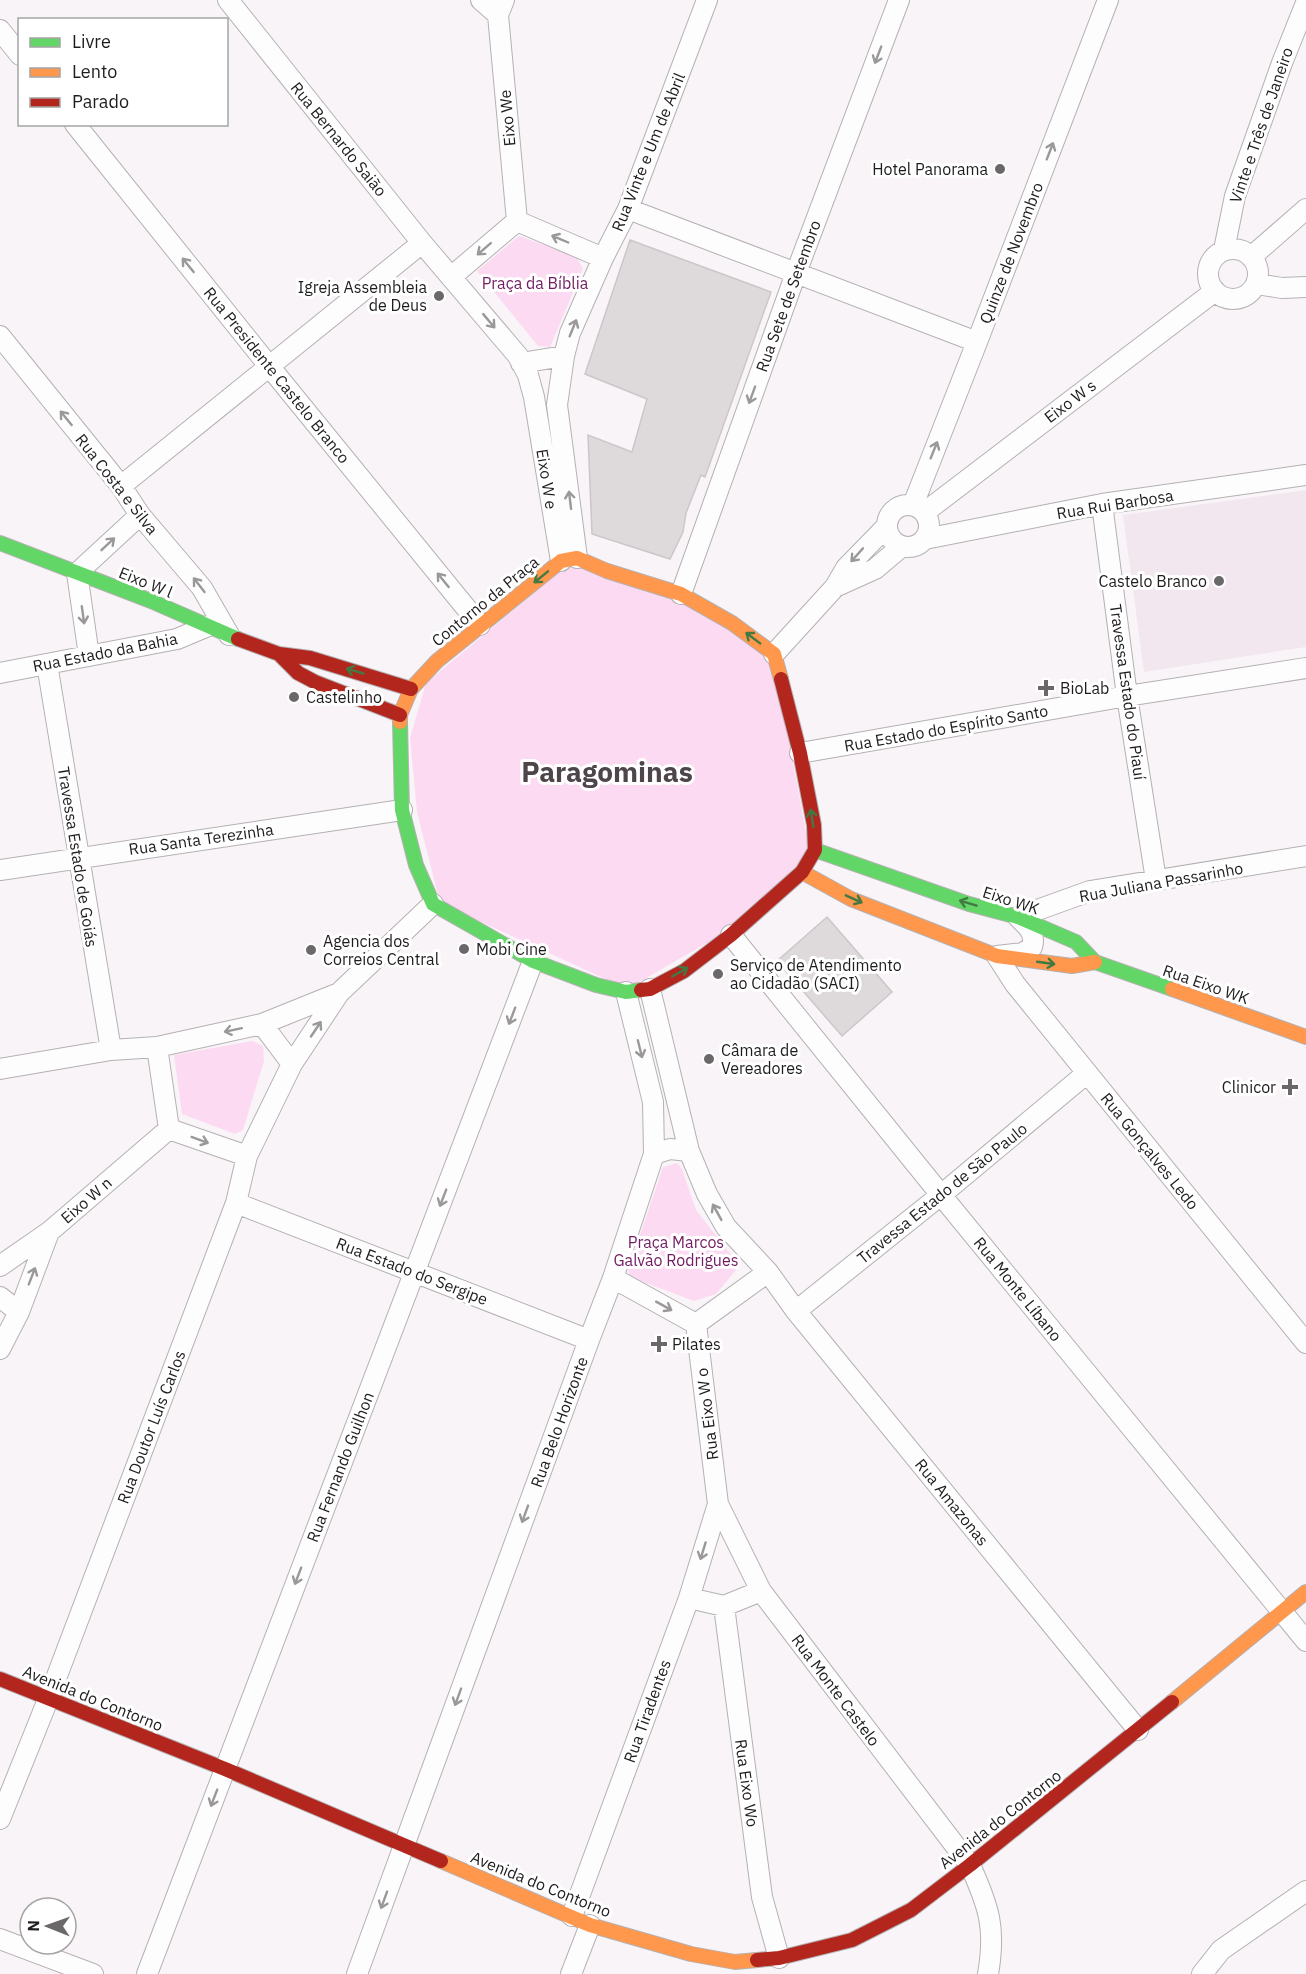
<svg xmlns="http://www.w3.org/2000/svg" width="1306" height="1974" viewBox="0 0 1306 1974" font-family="'IBM Plex Sans',sans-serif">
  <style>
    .built { fill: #f3e7ef }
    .green { fill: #fcdbf2 }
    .building { fill: #dedadc; stroke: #cbc7c9; stroke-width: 1.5 }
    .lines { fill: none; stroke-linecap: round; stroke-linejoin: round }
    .street-casing { stroke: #b4b1b3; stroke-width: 22 }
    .fast-casing { stroke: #b4b1b3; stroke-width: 16 }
    .slow-casing { stroke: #b4b1b3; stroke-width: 16 }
    .jam-casing { stroke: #b4b1b3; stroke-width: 16 }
    .street { stroke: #fefdfe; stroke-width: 20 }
    .fast { stroke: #63d668; stroke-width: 14 }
    .slow { stroke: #ff974d; stroke-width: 14 }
    .jam { stroke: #b3261e; stroke-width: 14 }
    .oneway { stroke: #9a9899 }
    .oneway2 { stroke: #417943 }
    .poi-dot { fill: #6b686a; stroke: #fff; stroke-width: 2 }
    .labels { text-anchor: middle; stroke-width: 6; stroke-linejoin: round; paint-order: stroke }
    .street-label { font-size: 16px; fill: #1f1c1e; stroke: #fff }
    .poi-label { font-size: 16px; fill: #1f1c1e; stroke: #fff; text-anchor: start }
    .park-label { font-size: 16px; fill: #721c61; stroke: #fff }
    .town-label { font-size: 28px; font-weight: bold; fill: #4d454a; stroke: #fff }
  </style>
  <rect width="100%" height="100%" fill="#f9f4f7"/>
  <path class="built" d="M1306,490v157l-162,25 -21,-157z"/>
  <path class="green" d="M519,236l57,20 7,13 -33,78 -12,-1 -61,-75z
    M572,561l108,35 93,59 38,204 -83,72 -101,58 -187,-86 -23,-91 -7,-74 16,-55z
    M252,1041l11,5 1,15 -21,69 -8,4 -53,-20 -8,-59z
    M677,1163l5,6 14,41 41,52 -1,8 -20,24 -22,7 -64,-24 -2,-7 35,-103z"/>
  <path class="building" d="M630,240l141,52 -66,185 -4,-2 -15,38 -3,19 -13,27 -78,-25 -4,-99 44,17 15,-53 -62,-25z
    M827,917l65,75 -50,44 -65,-75z"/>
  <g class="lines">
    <defs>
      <path id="street" d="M228,0l194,243 96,113 10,19 6,22 27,164
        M481,0l17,15
        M504,0l-6,15 19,206
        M0,30l20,25
        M75,124l194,242 211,259
        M628,209l349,133
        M517,221l86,37
        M1208 274a25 25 0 1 1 50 0a25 25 0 1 1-50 0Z
        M1224,250l11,-54 47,-133 24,-60
        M1251,257l55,-48
        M451,277l66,-56
        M1256,284l26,4 24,-1
        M0,336l121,150 19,29 62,73 27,47
        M521,363l43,-7
        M121,486l301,-243
        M1102,504l25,192 29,184
        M887 526a21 21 0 1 1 42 0a21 21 0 1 1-42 0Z
        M913,505l64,-163 131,-342
        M925,512l290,-221
        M925,539l177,-35 204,-29
        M577,558l-20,-153 7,-49 6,-23 33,-75 25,-49 79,-209
        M835,587l40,-18 26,-22
        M681,594l115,-321 103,-273
        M774,654l61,-67 11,-19 40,-41
        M89,656l-12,-83 63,-58
        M47,664l64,386
        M0,673l177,-34 31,-13
        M800,753l327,-57 179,-28
        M1306,856l-216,35 -72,26c10,10 18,16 14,30l-9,6 -26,3 18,28 291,359
        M0,870l402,-60
        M731,935l210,260 365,446
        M650,989l39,162 18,43 19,33 42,45 28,39 342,419
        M262,1024l77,-31
        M292,1064l-30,-40 -105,23 12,82 78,27 45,-92 47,-71 94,-89
        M0,1069l111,-19 46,-3
        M654,1154l16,-5 19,2
        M236,1203l353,137
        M0,1266l49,-34 120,-103
        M613,1278l83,46 72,-52
        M0,1297l19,15
        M796,1311l145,-116 146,-122
        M696,1324l22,180 43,87 209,274c19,42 26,63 18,109
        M0,1349l19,-37 30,-80
        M689,1598l35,8 37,-15
        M724,1606l38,291 17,61
        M0,1819l49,-122 187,-494 11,-47
        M572,1916l117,-318 29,-94
        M0,1939l93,35
        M147,1974l386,-1013
        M357,1974l232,-634 24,-62 41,-124 -1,-52 -27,-110
        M571,1974l19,-49
        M1202,1974l19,-24 85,-59"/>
      <path id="fast" d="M0,543l151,58 87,38
        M400,722l2,88 14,55 17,39 100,57 63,24 30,7 15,-2
        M815,850l154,54 49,13 58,25 19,20 77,27"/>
      <path id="slow" d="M577,558l30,13 74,23 51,29 42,31 7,25
        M400,722v-7l11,-26 26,-28 124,-100 16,-3
        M802,872l49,27 146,57 75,10 23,-4
        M1172,989l134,48
        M1172,1702l134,-110
        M441,1861l149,64 101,29 44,8 22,-2"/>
      <path id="jam" d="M238,639l41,15 31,4 101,31
        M281,656l17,17 17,9 85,33
        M641,990l9,-1 34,-18 47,-36 71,-63 13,-22 -1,-25 -14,-72 -19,-74
        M0,1679l225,90 216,92
        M757,1960l22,-2 73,-18 59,-30 59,-45 202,-163"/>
    </defs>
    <use href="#street" class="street-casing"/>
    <use href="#fast" class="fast-casing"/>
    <use href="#slow" class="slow-casing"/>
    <use href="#jam" class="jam-casing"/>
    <use href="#street" class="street"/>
    <use href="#fast" class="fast"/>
    <use href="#slow" class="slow"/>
    <use href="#jam" class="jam"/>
  </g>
  <defs><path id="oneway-shaft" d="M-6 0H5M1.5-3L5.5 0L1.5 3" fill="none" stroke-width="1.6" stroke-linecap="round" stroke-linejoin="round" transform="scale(1.5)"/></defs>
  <g class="oneway">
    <use href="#oneway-shaft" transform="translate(878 55) rotate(111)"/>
    <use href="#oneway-shaft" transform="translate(1050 151) rotate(-69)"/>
    <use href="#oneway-shaft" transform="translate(560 239) rotate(-157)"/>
    <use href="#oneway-shaft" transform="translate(484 249) rotate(139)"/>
    <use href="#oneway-shaft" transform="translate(188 265) rotate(-129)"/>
    <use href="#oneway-shaft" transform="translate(489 321) rotate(50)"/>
    <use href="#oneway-shaft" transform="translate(573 328) rotate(-68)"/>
    <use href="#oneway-shaft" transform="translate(752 395) rotate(110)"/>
    <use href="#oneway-shaft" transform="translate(66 418) rotate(-129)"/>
    <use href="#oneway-shaft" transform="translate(934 450) rotate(-68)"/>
    <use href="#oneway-shaft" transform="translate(570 500) rotate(-97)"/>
    <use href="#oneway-shaft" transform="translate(108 544) rotate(-43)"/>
    <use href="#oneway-shaft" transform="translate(857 555) rotate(132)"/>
    <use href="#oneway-shaft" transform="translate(443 580) rotate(-129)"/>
    <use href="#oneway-shaft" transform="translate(199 585) rotate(-128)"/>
    <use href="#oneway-shaft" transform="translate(83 615) rotate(82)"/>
    <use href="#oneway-shaft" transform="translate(512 1016) rotate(111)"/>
    <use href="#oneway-shaft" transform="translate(316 1029) rotate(-56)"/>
    <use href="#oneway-shaft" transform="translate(233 1030) rotate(168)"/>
    <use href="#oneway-shaft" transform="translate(640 1049) rotate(76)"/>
    <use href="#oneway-shaft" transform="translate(200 1140) rotate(20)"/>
    <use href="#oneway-shaft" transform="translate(443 1198) rotate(111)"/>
    <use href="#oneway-shaft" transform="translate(717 1212) rotate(-119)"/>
    <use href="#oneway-shaft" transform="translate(32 1276) rotate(-69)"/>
    <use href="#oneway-shaft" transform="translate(664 1306) rotate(29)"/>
    <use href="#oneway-shaft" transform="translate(525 1514) rotate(110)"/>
    <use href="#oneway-shaft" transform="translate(703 1551) rotate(107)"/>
    <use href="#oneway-shaft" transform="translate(298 1576) rotate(111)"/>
    <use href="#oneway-shaft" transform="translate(458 1697) rotate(110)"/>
    <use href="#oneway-shaft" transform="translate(214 1798) rotate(111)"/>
    <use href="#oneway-shaft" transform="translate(384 1900) rotate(110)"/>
  </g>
  <g class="oneway2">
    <use href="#oneway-shaft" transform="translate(541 577) rotate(141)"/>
    <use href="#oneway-shaft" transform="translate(753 638) rotate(-143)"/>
    <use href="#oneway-shaft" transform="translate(355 671) rotate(-164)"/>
    <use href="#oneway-shaft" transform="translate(812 818) rotate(-99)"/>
    <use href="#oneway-shaft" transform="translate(854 899) rotate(24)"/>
    <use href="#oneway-shaft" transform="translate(968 903) rotate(-163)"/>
    <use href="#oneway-shaft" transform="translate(1046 963) rotate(8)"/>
    <use href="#oneway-shaft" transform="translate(680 972) rotate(-30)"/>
  </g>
  <g class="poi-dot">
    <circle cx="1000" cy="169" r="6"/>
    <circle cx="439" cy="296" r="6"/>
    <circle cx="1219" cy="581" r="6"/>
    <path d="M1043 679h6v6h6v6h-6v6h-6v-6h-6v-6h6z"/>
    <circle cx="294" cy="697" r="6"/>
    <circle cx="464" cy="949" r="6"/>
    <circle cx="311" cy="950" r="6"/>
    <circle cx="718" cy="974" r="6"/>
    <circle cx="709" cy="1059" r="6"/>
    <path d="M1287 1078h6v6h6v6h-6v6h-6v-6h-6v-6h6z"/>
    <path d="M656 1335h6v6h6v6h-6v6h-6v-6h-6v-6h6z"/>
  </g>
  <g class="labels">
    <g class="street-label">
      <text transform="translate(507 118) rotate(-95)" y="6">Eixo We</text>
      <text transform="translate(1261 125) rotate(-71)" y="6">Vinte e Três de Janeiro</text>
      <text transform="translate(339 139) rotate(51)" y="6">Rua Bernardo Saião</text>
      <text transform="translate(648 152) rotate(-68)" y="6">Rua Vinte e Um de Abril</text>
      <text transform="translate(1011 253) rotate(-69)" y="6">Quinze de Novembro</text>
      <text transform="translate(788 296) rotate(-70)" y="6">Rua Sete de Setembro</text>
      <text transform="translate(277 375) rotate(51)" y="6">Rua Presidente Castelo Branco</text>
      <text transform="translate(1070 401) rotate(-37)" y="6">Eixo W s</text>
      <text transform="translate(547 479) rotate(81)" y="6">Eixo W e</text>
      <text transform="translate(117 484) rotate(52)" y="6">Rua Costa e Silva</text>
      <text transform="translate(1115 504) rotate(-9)" y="6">Rua Rui Barbosa</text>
      <text transform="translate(146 582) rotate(22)" y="6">Eixo W l</text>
      <text transform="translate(485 601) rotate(-39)" y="6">Contorno da Praça</text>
      <text transform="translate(105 652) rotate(-11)" y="6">Rua Estado da Bahia</text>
      <text transform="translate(1128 692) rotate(82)" y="6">Travessa Estado do Piauí</text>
      <text transform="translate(946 728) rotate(-10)" y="6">Rua Estado do Espírito Santo</text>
      <text transform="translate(201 839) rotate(-8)" y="6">Rua Santa Terezinha</text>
      <text transform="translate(78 857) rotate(81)" y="6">Travessa Estado de Goiás</text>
      <text transform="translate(1161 882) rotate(-10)" y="6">Rua Juliana Passarinho</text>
      <text transform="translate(1011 900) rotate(18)" y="6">Eixo WK</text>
      <text transform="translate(1206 984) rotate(19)" y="6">Rua Eixo WK</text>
      <text transform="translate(1150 1151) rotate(51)" y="6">Rua Gonçalves Ledo</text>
      <text transform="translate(942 1193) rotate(-39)" y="6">Travessa Estado de São Paulo</text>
      <text transform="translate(86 1200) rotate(-41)" y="6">Eixo W n</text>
      <text transform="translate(412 1271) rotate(21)" y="6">Rua Estado do Sergipe</text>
      <text transform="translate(1018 1289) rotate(51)" y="6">Rua Monte Líbano</text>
      <text transform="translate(707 1414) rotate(-97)" y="6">Rua Eixo W o</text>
      <text transform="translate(559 1422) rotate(-70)" y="6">Rua Belo Horizonte</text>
      <text transform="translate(151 1427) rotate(-69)" y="6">Rua Doutor Luís Carlos</text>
      <text transform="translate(340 1467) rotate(-69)" y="6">Rua Fernando Guilhon</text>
      <text transform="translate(952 1502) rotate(51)" y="6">Rua Amazonas</text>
      <text transform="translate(836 1690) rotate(53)" y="6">Rua Monte Castelo</text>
      <text transform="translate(93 1698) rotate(22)" y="6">Avenida do Contorno</text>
      <text transform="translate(647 1711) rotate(-70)" y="6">Rua Tiradentes</text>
      <text transform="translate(747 1783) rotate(82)" y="6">Rua Eixo Wo</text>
      <text transform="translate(1000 1819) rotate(-38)" y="6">Avenida do Contorno</text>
      <text transform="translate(541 1884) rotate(22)" y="6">Avenida do Contorno</text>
    </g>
    <g class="poi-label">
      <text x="988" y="175" text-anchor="end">Hotel Panorama</text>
      <text x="427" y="293" text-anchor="end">Igreja Assembleia<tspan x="427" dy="18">de Deus</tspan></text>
      <text x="1207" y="587" text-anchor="end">Castelo Branco</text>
      <text x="1060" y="694">BioLab</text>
      <text x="306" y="703">Castelinho</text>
      <text x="323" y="947">Agencia dos<tspan x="323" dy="18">Correios Central</tspan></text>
      <text x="476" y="955">Mobi Cine</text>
      <text x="730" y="971">Serviço de Atendimento<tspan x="730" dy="18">ao Cidadão (SACI)</tspan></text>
      <text x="721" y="1056">Câmara de<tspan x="721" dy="18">Vereadores</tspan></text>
      <text x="1276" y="1093" text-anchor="end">Clinicor</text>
      <text x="672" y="1350">Pilates</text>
    </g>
    <g class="park-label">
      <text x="535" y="289">Praça da Bíblia</text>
      <text x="676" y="1248">Praça Marcos<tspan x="676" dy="18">Galvão Rodrigues</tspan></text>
    </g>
    <g class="town-label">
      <text x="607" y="782">Paragominas</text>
    </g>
  </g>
  <rect x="18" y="18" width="210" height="108" fill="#ffffff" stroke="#a5a4a5" stroke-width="1.5"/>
  <rect x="30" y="38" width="30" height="9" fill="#63d668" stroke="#a5a4a5" stroke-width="1.5"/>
  <text x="72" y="48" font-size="18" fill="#1f1c1e">Livre</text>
  <rect x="30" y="68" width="30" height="9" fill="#ff974d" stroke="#a5a4a5" stroke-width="1.5"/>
  <text x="72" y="78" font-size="18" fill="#1f1c1e">Lento</text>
  <rect x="30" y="98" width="30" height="9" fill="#b3261e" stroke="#a5a4a5" stroke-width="1.5"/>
  <text x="72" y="108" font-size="18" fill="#1f1c1e">Parado</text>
  <g transform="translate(48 1926) rotate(271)"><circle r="28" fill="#ffffff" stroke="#a5a4a5" stroke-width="1.5"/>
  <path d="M0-4.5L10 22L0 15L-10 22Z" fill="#6b686a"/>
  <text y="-9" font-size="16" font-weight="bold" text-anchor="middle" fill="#1f1c1e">N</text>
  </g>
</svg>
